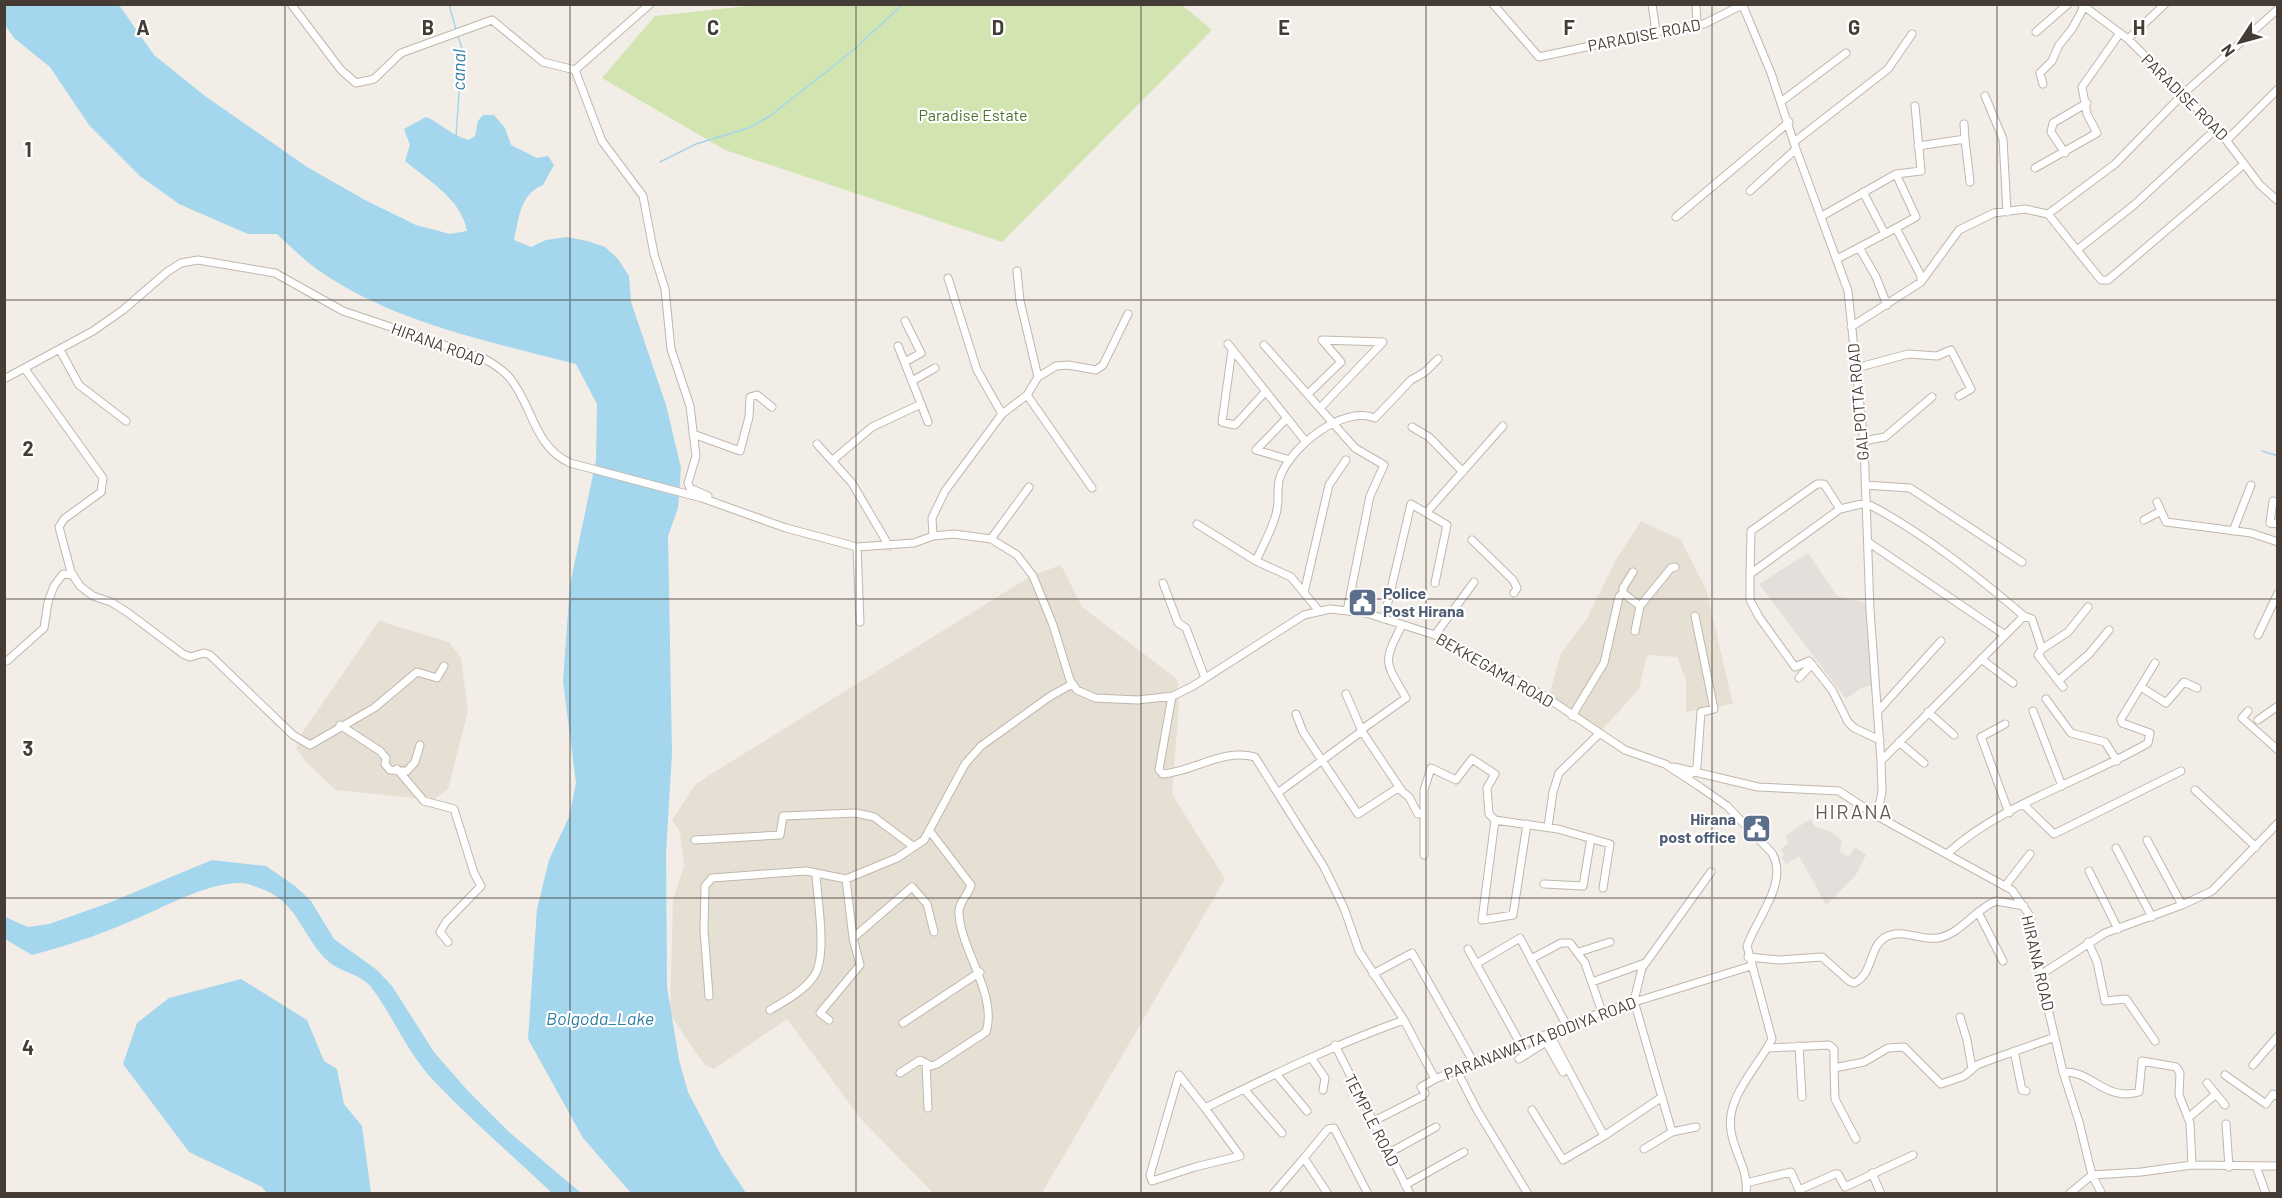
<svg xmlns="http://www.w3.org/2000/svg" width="2282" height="1198" viewBox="0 0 2282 1198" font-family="Barlow,sans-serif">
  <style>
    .residential { fill: #e6dfd4 }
    .industrial { fill: #e4dfdb }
    .green { fill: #d2e5b0 }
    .water { fill: #a4d6ed }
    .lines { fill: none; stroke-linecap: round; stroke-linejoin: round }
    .stream { stroke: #a4d6ed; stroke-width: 1.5 }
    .minor-casing { stroke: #c0b7ac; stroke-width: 9 }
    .minor { stroke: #fff; stroke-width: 7 }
    .grid { fill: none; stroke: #453d35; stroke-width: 1.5; stroke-opacity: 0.55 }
    .labels { text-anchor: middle; stroke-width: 4.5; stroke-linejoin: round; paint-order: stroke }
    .street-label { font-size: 16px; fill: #453d35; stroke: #fff }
    .park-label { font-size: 16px; fill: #4d742b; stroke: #fff }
    .service-label { font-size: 16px; font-weight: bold; fill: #4e5e75; stroke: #fff; text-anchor: start }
    .water-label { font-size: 18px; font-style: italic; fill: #317ea4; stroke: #fff }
    .quarter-label { font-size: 20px; letter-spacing: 1.5px; fill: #675a4d; stroke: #fff }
    .grid-label { font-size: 20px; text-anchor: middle; font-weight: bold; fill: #453d35; stroke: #fff; stroke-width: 4.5; stroke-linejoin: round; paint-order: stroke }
  </style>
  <rect width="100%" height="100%" fill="#f2ede6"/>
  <path class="residential" d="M1641,521l40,19 25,49 27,115 -47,8v-32l-9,-23 -30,-2 -8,34 -38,42 -53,-31 13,-47 25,-33 31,-62z
    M1061,565l21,42 95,72 2,26 -7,89 53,85 -183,314h-109l-72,-74 -74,-100 -73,50 -8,-3 -10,-13 -26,-39 3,-114 11,-34 -4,-34 -8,-12 23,-35 13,-9 325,-201z
    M379,621l70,21 12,16 7,53 -20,78 -15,11 -97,-10 -30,-28 -10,-14 6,-15z"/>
  <path class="industrial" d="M1808,553l29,43 30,7 6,82 -12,3 -15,11 -87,-115z
    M1810,819l6,8 15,5 11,8 -2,12 8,5 7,-10 11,8 -10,20 -30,30 -27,-49 -13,8 -5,-7 4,-2 -4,-6 7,-6 -3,-7z"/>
  <path class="green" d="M767,4l415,1 30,25 -210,212 -277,-92 -123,-72 53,-62z"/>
  <path class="water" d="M4,5h115l35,50 51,41 102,71 58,33 51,25 34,9 17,-3c-5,-31 -39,-51 -62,-70l5,-16 -6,-16 22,-12c16,7 26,19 43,23l6,-4 3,-15 5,-6h11l11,13 6,17 26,13 11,-2 6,9 -11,20c-23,9 -24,33 -29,55l17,7 15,-7 21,-3 20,4 18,6 13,12 11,17 2,26 35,103 15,63 -3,40 -10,28 4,218 -6,98 1,135 12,73 9,32 33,63 25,38h-115l-48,-55 -55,-99 9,-130 12,-49 20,-43 7,-34 -13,-102 7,-96 26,-125 1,-56 -21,-40c-88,-23 -182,-41 -258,-94 -14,-10 -28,-24 -41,-36h-29l-69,-30 -39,-28 -51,-51 -39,-58 -36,-29 -9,-13z
    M212,860l54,6 29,20 16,15 23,38 43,31 15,16 42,66 33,38 42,42 72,61h-29c-39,-37 -81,-73 -118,-112 -27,-28 -40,-64 -63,-94 -12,-14 -29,-14 -42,-25 -27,-24 -31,-62 -70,-74 -5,-2 -12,-5 -18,-5 -32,0 -65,18 -94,31 -37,17 -76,31 -115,41l-27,-16v-22l23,10 21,-3 57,-20z
    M241,979l66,41 17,41 13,8 7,35 18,22 9,67h-104l-5,-6 -73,-35 -66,-88 14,-41 32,-25z"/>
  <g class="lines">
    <path class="stream" d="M449,4l7,26
      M456,137l6,-89 -5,-14
      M660,162l36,-18 52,-16 22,-12 80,-63 53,-49
      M2262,451l16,5"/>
    <defs>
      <path id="minor" d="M291,4l50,66 15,13 18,-4 27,-26 91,-33 51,42 32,8
        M650,4l-75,66 27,71 41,55 11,58 11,35 6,60 19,57 6,50 -8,27 2,5 18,8
        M1493,4l46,53 117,-25 48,-8 40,-20
        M1652,4l4,28
        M1696,4l1,22
        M2081,4l47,35 89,89 43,57 18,16
        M1743,6l28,67 25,76 52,142 16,153 6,166 11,151 1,31 -5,24
        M2036,32l32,-28
        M2128,39l37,-35
        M2043,84l-3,-11 12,-12 7,-16 13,-16 12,-22
        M1985,96l18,43 4,73
        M1782,101l64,-48
        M1965,139l5,43
        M2228,139l50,-50
        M1794,142l94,-73 24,-35
        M1918,146l47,-7 -1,-15
        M2065,153l-14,-21 2,-9 34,-20
        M2243,165l-135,115h-7l-53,-66 67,-50 68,-70 95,-85
        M2035,168l62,-35 -10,-19 -5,-27 38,-54
        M1896,174l20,43 -20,11 25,48v5
        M1750,191l46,-42
        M1863,192l22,42
        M1822,216l74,-42 25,-3 -6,-65
        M1676,217l113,-95
        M1860,249l16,28 11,28
        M2077,250l57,-45 83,-77
        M1837,259l59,-31
        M948,278l29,92 25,44
        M1851,327l70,-45 38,-52 35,-17 31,-4 23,5
        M1228,344l78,98
        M1264,345l91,103 29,17 -14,31 -23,115
        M898,346l23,58
        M60,350l19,35 47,36
        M1232,350l-10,72 13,3 31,-34
        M905,362l16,-9 -16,-32
        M1856,368l52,-14 29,2 14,-6 20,39 -12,7
        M25,369l78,109 -2,14 -37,27 -5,8 12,45 9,14 13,10 18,6 16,10 56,42 7,3 14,-4 6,2 83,80 17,10 64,-37 43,-36 20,6 7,-12
        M1038,377l18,-11 12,-1 28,5 7,-5 25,-51
        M4,379l89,-48 30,-21 44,-38 14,-9 17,-3 77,13 68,38 140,47c9,5 19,11 26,19 24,28 24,69 61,86l132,35 84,30 71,19 57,-4 19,-7 21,-2 37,5 26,16 16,21 20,49 17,55 7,10 18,8 43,2 35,-4 20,-10 111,-71 26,-6 36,4 69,22 108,60 82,55 40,14 35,23 27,19 45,47c17,30 -15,64 -25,93l25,93c-13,27 -47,58 -41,92 3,22 18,39 15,63
        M912,381l23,-13
        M1309,393l32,-31 -19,-22 61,2 -63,66
        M1027,395l65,93
        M1287,418l-31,32 34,10
        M1412,427l17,10 34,35
        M693,434l47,17 9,-34 1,-20 7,-2 15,12
        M1863,441l22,-4 47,-40
        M817,444l35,39 37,63
        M833,460l39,-33 49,-23 7,18
        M1865,485l45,3 112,74
        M2273,501l-3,22 8,1
        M2157,502l9,20 85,11 27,9
        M1840,509l-90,65 1,-43 66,-47h7l16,25 26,-6c55,28 111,73 158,113l-143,145
        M1426,513l77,-87
        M2144,520l17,-9
        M1197,524l59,37 35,16 28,34
        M2233,531l18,-46
        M933,536l-1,-18 13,-27 57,-77 25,-19 11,-18 -18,-76 -3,-30
        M991,539l38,-52
        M1472,540l41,40 4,8 -3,5
        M1868,542l137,93
        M857,547l3,75
        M1256,561c7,-16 16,-31 20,-47 4,-12 0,-26 4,-37 11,-30 62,-72 95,-59l36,-38 14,-8 13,-13
        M1633,572l-10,16v5l17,13
        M1750,574v26l9,17 36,50 14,-6 23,29 16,32 6,6 26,12
        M1163,583l15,40 8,5 19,50
        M1304,593l25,-108 17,-25
        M2024,616l8,3 10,30 -4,6 25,32
        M1384,619l27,-115 36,21 -12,58
        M1635,631l5,-25 31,-38 4,-1
        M1435,635l39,-53
        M2258,635l20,-42
        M2042,649l26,-17 20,-25
        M1981,659l32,24
        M7,661l37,-33 4,-26 6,-16 9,-12 9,1
        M1799,678l13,-14
        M2058,681l31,-27 20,-24
        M2141,687l25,16 18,-21 13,6
        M1172,696l-13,74 4,4c32,-3 60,-26 92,-17l69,110 20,41 15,43 45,69
        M2046,699l25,34 34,9 12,19
        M1878,711l63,-70
        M2033,711l29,75
        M2248,711l-6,7 36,32
        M1928,712l26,23
        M1296,714l7,18 55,82 40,-26 11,9 9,17 5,-1
        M1572,716l32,-53 15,-66 4,-4
        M2258,720l20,-14
        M2005,724l-24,13 28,76
        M340,725l40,26 6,7 -1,6 5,6 17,1 8,-9 5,-17
        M1899,742l25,21
        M1674,767l84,20 81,4 38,25 135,74 18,26 10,59 23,97 16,50 13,53 10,19
        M397,769l27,32 30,8 20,64 7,13 -35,36 -6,10 8,10
        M1691,774l6,-7 4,-55 13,-3 -19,-93
        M2195,790l61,57
        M1402,791l-41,-61 45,-32c-21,-37 -24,-34 -4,-73
        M1279,792l83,-61 -16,-37
        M2024,805l30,29 127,-63
        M1495,820l-13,100 31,-5 14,-91
        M1548,827l5,-35 6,-19 39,-38
        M695,840l85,-5 3,-19 73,-3 18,4 40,30
        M2147,840l35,65
        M2116,848l36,69
        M1947,854c52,-49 138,-74 201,-111l2,-10 -28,-10 -1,-4 34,-56
        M1424,855v-65l7,-22 25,12 16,-21 23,15 -8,14 2,26 6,6 63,9 52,15 -7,44
        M2089,871l29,58
        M846,879l7,59 59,-51 15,17 7,28
        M1544,884l39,2 8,-48
        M2006,885l24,-31
        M1978,912l25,49
        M2088,942l9,20 8,39 21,-2 29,42
        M1468,949l53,96
        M1579,952l31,-10
        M1748,957l31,3 43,-3 27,24 5,2c19,-8 15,-35 30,-45 17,-11 36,3 54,0 23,-4 37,-29 58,-37l28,5
        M1476,964l44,-26 11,21
        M1373,974l39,-21 62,110
        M2040,975l65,-42 77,-28 30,-14 66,-68
        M1592,982l53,-19
        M709,996l-5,-66 1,-44 7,-8 94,-7 40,8 51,-21 27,-18 41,-76 16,-18 68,-49 23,-13
        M770,1010c15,-9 34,-19 44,-34 14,-20 3,-78 2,-102
        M1960,1017l7,23 5,29
        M829,1020l-9,-7 40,-48 -7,-27
        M903,1023l77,-51
        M1567,1026l-36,-67 30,-16h9l15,20 17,49
        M1549,1033l-3,9 17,30
        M1335,1045l75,149
        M1799,1046l3,51
        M1768,1048l61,-3 5,4v19l30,-6 24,-14 16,-1 37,37 23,-8 13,-11 13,-5 65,-23
        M2014,1051l8,39 4,1
        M1312,1059l13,19 -2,12
        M1519,1059l27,-17
        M926,1063l2,45
        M2253,1065l25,-29
        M1834,1068l1,31 21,40
        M1456,1069l21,41 51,84
        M2063,1072c28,-2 42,30 76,20l3,-31 34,6 4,6 -1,22 11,28 2,42
        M900,1073l20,-13 11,6 6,-2 49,-32c12,-36 -25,-82 -27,-118 -1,-12 9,-18 12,-29l-42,-55
        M1179,1075l26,33c65,-32 131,-64 199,-88l31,59 167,-67 149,-46
        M1179,1075l-29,100 2,6 43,-14 45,-11 -35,-48
        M1277,1075l30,36
        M2225,1075l41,29 7,-10 5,2
        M2207,1083l18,22
        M1244,1089l38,44
        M1532,1110l31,50 41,-24 -55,-103
        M2188,1118l28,-24
        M1372,1122l51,-26 2,-3 -4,-6 14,-8
        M2226,1124l3,43
        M1696,1127l-24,5 -38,-131 8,-33 69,-96
        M1604,1136l58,-39
        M1644,1149l28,-17
        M1389,1153l47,-26
        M2256,1166l10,28
        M1872,1173l9,21
        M1746,1183l45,-11 8,18 36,-16h3l7,13 68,-32
        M1405,1185l59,-33
        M1273,1194l31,-36
        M1328,1194l-24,-36 24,-29 6,-1 34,66
        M2069,1194l23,-19 49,-3 51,-7 86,1"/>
    </defs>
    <use href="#minor" class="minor-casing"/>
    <use href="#minor" class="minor"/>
  </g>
  <path class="grid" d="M285,4v1190M570,4v1190M856,4v1190M1141,4v1190M1426,4v1190M1712,4v1190M1997,4v1190M4,300h2274M4,599h2274M4,898h2274"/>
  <defs>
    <symbol id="civic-square" viewBox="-11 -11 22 22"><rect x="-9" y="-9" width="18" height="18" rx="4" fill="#5c6f8a" stroke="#fff"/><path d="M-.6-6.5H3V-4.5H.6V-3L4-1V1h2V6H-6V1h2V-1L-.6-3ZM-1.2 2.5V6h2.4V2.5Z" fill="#fff"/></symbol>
  </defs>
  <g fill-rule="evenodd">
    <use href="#civic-square" x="1346" y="586" width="33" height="33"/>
    <use href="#civic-square" x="1740" y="812" width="33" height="33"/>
  </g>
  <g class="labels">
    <g class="street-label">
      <text transform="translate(1644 35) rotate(-11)" y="6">PARADISE ROAD</text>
      <text transform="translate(2185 97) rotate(45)" y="6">PARADISE ROAD</text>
      <text transform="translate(438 344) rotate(20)" y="6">HIRANA ROAD</text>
      <text transform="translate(1858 402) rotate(-95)" y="6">GALPOTTA ROAD</text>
      <text transform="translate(1495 670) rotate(30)" y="6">BEKKEGAMA ROAD</text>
      <text transform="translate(2038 963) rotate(77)" y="6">HIRANA ROAD</text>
      <text transform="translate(1540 1038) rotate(-21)" y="6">PARANAWATTA BODIYA ROAD</text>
      <text transform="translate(1372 1120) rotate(63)" y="6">TEMPLE ROAD</text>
    </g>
    <g class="park-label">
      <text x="973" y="121">Paradise Estate</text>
    </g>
    <g class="service-label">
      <text x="1383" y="599">Police<tspan x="1383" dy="18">Post Hirana</tspan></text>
      <text x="1736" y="825" text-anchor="end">Hirana<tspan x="1736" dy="18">post office</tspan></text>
    </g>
    <g class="water-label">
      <text transform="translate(459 70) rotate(-89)" y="6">canal</text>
      <text x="600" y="1025">Bolgoda_Lake</text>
    </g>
    <g class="quarter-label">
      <text x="1854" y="819">HIRANA</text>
    </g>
  </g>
  <g class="grid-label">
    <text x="143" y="35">A</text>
    <text x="428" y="35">B</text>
    <text x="713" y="35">C</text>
    <text x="998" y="35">D</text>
    <text x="1284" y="35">E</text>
    <text x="1569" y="35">F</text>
    <text x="1854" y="35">G</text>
    <text x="2139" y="35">H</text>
    <text x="28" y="157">1</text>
    <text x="28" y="456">2</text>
    <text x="28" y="756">3</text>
    <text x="28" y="1055">4</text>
  </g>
  <rect width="2282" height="1198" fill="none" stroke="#453d35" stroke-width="12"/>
  <g transform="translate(2240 42) rotate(234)" stroke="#ffffff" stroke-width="4.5" paint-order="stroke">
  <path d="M0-4.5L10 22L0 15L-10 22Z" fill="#453d35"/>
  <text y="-9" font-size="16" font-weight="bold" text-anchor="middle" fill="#453d35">N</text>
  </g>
</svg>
